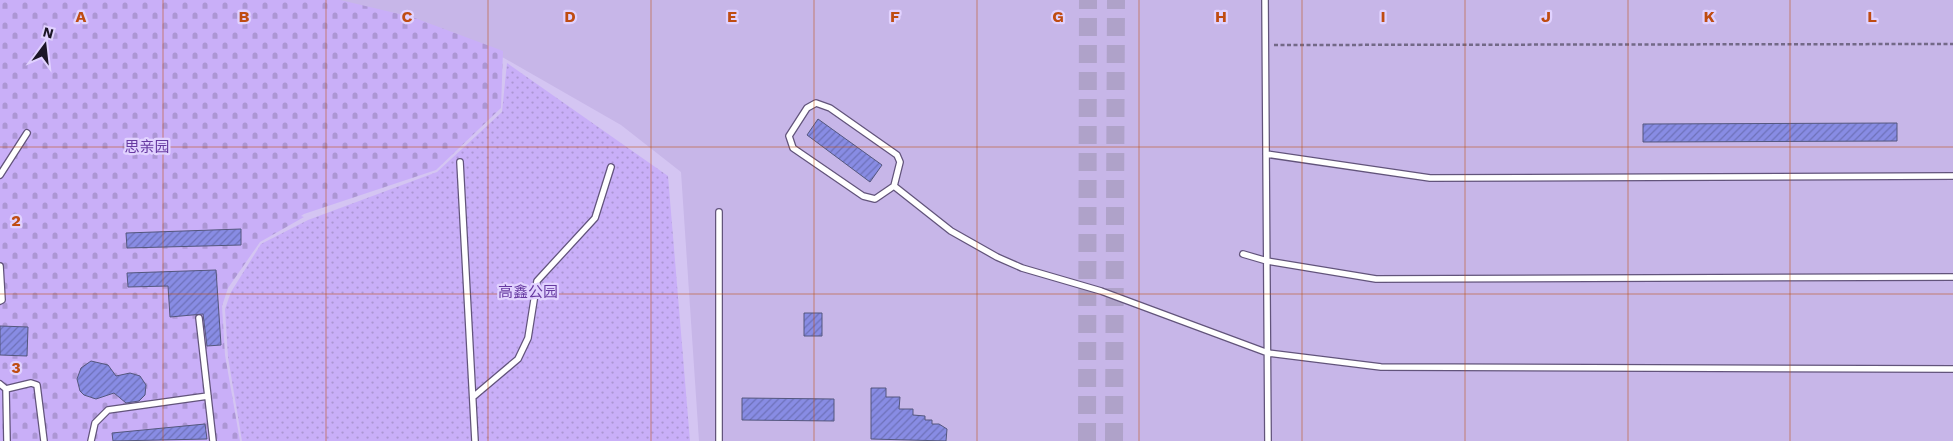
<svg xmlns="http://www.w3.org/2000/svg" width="1953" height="441" viewBox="0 0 1953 441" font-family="'Work Sans','Noto Sans SC',sans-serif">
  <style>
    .built { fill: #c7b6e8 }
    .cemetery { fill: url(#cemetery-stones) }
    .park { fill: url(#park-dots) }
    .building { fill: url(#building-hatch); stroke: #54577e }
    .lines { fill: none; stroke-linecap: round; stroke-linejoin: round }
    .primary-tunnel { stroke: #afa2c9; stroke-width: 18; stroke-dasharray: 18 9; stroke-linecap: butt }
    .service-casing { stroke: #62547b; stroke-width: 8 }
    .path { stroke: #736987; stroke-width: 2.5; stroke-dasharray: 4 2.5; stroke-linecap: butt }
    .service { stroke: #fff; stroke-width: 5.5 }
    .grid { fill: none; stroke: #bf4c11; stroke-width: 1; stroke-opacity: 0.55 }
    .labels { text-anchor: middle; stroke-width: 4.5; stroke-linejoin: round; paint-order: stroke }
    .park-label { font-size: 15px; fill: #673aa1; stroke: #e1d2ff }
    .grid-label { font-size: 16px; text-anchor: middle; font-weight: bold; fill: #bf4c11; stroke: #e1d2ff; stroke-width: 4.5; stroke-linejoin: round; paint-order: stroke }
  </style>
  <defs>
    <pattern id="cemetery-stones" width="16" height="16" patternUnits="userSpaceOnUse" patternTransform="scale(1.25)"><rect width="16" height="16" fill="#c9aff8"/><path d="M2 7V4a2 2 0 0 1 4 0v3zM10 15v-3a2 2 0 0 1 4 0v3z" fill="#ac96d4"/></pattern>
    <pattern id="park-dots" width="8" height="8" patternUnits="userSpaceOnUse" patternTransform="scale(1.25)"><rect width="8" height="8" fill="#c9aff8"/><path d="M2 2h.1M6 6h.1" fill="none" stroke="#ac96d4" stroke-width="1.8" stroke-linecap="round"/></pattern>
    <pattern id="building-hatch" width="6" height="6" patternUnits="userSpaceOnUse" patternTransform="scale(1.25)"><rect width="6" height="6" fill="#888ce4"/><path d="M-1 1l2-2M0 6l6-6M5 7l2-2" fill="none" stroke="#6e71b9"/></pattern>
  </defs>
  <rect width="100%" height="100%" fill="#d4c5f2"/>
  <path class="built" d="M316,0h1637v441h-1254l-18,-269 -60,-47 -117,-67 -131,-48z"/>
  <path class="cemetery" d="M0,0h340l72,17 91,34 -2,57 -65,62 -132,44 -3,2 3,1 -44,25 -32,46 -6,18 3,49 15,86h-240z"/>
  <path class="park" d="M507,63l161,113 22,265h-448l-14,-84 -3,-48 6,-17 30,-48 47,-24 129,-48 65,-60z"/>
  <path class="building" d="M818,119l64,46 -12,17 -63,-47z
    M1897,123v18l-254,1v-18z
    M241,229v16l-114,3 -1,-15z
    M216,270l5,75 -14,1 -4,-32 -33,3 -2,-31 -40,1 -1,-14z
    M804,313h18v23h-18z
    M0,326l28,1 -1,29 -27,-1z
    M91,361l17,4 8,11 14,-3 10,3 6,9 -1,10 -6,6 -13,2 -12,-10 -18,6 -12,-4 -4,-4 -3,-12 4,-11z
    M871,388h15v9h14l-1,12h14v6l12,1v4h7v4h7l8,5 -1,12 -75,-2z
    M742,398l92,1v22l-92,-1z
    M205,424l2,15 -94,2 -1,-8z"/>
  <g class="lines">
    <path class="primary-tunnel" d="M1087,441l1,-441
      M1114,441l2,-441"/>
    <defs>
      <path id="service" d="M1265,0l3,441
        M816,103l14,5 67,47 3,7 -6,24 -19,13 -12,-3 -70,-48 -4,-12 18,-28z
        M1266,154l164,24 523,-2
        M460,162l15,279
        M0,175l27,-42
        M894,186l57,45 46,26 25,11 79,23 167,62 113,14 572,2
        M719,212v229
        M1243,254l24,7 109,18 577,-2
        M0,266l2,34 -2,1
        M199,318l14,123
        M0,384l6,5 1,52
        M6,389l25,-6 6,2 7,56
        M473,397l45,-38 10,-21 9,-57 58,-63 16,-51
        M91,441l4,-18 13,-13 100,-14"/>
    </defs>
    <use href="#service" class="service-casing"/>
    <path class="path" d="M1274,45l679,-1"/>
    <use href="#service" class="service"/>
  </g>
  <path class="grid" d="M163,0v441M326,0v441M488,0v441M651,0v441M814,0v441M977,0v441M1139,0v441M1302,0v441M1465,0v441M1628,0v441M1790,0v441M0,147h1953M0,294h1953"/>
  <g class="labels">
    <g class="park-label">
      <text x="147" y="152">思亲园</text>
      <text x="528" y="297">高鑫公园</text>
    </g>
  </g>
  <g class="grid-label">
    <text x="81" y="22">A</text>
    <text x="244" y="22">B</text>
    <text x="407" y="22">C</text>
    <text x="570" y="22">D</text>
    <text x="732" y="22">E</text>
    <text x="895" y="22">F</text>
    <text x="1058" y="22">G</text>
    <text x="1221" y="22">H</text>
    <text x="1383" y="22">I</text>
    <text x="1546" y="22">J</text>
    <text x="1709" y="22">K</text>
    <text x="1872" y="22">L</text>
    <text x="16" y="226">2</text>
    <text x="16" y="373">3</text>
  </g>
  <g transform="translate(45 45) rotate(15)" stroke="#e1d2ff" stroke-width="4" paint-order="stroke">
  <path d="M0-4L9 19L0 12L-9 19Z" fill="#1c1626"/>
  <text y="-8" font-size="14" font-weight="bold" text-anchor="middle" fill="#1c1626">N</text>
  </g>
</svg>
